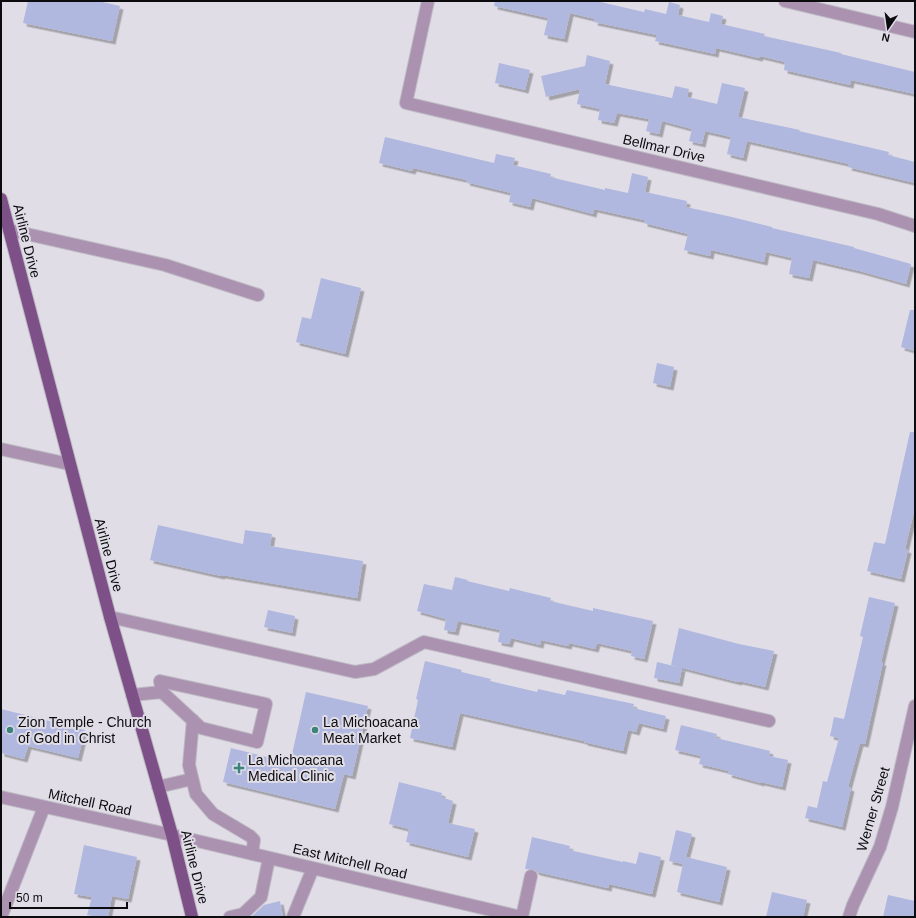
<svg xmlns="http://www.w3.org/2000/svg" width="916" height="918" viewBox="0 0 916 918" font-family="Arial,sans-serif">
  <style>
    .building { fill: #b0b8e0; filter: url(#shadow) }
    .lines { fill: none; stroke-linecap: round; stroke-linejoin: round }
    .minor-casing { stroke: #bebbc4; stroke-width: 14 }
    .major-casing { stroke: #bebbc4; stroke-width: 14 }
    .minor { stroke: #ab92b1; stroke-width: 12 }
    .major { stroke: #7e5088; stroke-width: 12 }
    .poi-dot { fill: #3b837d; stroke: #e0dde7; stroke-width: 1.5 }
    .labels { text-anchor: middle; stroke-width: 4; stroke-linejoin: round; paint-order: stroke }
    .street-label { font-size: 14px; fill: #0c0b0e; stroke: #e0dde7 }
    .poi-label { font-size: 14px; fill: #0c0b0e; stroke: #e0dde7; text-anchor: start }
  </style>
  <defs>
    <filter id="shadow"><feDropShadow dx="3.5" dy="3.5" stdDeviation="0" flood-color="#0004"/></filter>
  </defs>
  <rect width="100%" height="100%" fill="#e0dde7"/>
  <path class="building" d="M28,1h70l22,5 -8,35 -89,-18z
    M495,1h101l48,11 1,-3 21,5 3,-12 11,3 -2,10 31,7 2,-9 12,3 -2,8 44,10 -1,2 77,17v1l74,18v22l-64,-14 -1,5 -66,-15 1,-8 -25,-6 -1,2 -43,-10 -1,6 -60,-13 2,-6 -63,-13 1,-3 -25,-6 -6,26 -20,-4 4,-17 -54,-12z
    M587,55l23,6 -5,23 14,3 53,11 3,-12 14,3 -2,8 30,7 5,-21 23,5 -7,29 62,13 -1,1 90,21 -1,3 27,7v21l-67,-16 1,-3 -102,-23 -4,17 -16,-4 4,-17 -26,-6 -3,13 -13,-3 3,-12 -30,-8 -3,13 -13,-3 3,-12 -32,-6 -3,10 -16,-3 2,-11 -23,-5 3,-15 -34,8 -5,-21 44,-10z
    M499,63l31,7 -5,20 -30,-7z
    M385,137l109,26 2,-9 19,4 -2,7 38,9 -1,3 55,13v-2l23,5 4,-20 16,4 -3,15 42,9 -1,6 46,10 40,10v1l82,19v1l57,16 -5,20 -46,-13 -47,-11 -4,18 -20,-4 3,-16 -26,-6 -2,10 -53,-12 -1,6 -26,-6 4,-16 -44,-11v-3l-50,-11 -1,5 -61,-16 -2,9 -21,-5 2,-9 -45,-11 1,-2 -54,-12 -1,3 -33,-8z
    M321,278l40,10 -16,66 -49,-12 6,-25 9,2z
    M910,310h5v41l-14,-4z
    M657,363l17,4 -4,20 -17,-4z
    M910,432h5v75l-10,42 3,1 -7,29 -34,-8 7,-29 11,2z
    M158,525l85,19 2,-14 27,4 -2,12 93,15 -6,37 -135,-23 -1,1 -71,-16z
    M455,577l13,3 -1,1 42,10 1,-3 12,3 29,7 -1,3 43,10v-3l60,13 -9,38 -13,-3 1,-5 -35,-8 -2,6 -26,-6 -1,3 -27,-6 -1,5 -29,-7 -2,6 -11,-2 2,-12 -42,-9 -3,11 -11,-2 2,-11 -29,-8 7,-27 28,6z
    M869,597l26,6 -14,59h2l-18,82 -5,-1 -12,44 3,1 -9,39 -37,-9 3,-12 9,2 6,-27 4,1 12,-44 -9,-2 4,-19 10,2 19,-82 -3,-1z
    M268,610l27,6 -3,17 -28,-6z
    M679,628l60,16 35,7 -9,36 -26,-6 -1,1 -67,-17z
    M425,661l37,9 -1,2 30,7 -1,2 47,11 1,-3 27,6 2,-5 67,14 -1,4 33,8 -3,13 -24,-6 -3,9 -8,-2 -5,21 -39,-9v-1l-124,-28 -8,34 -42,-9 8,-38 -2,-1z
    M657,662l25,6 -3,15 -25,-5z
    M306,692l62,14 -16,70 -8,-2 -9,35 -112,-27 8,-34 59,15z
    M1,709l84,21 -7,28 -50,-12 -4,13 -23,-6z
    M681,725l36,9 -1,4 54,13 -1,5 19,4 -6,27 -21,-5v1l-33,-9 1,-3 -30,-7 2,-8 -26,-6z
    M399,782l43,11 -1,4 12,4 -5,22 27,6 -7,28 -62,-15 3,-13 -20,-5z
    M676,830l16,4 -6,23 41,10 -8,35 -42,-10 6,-28 -14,-3z
    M532,837l38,9 -1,4 54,12v-1l13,3 3,-12 22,5 -9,37 -43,-10 -1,4 -71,-16 -4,-3h-8z
    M84,845l53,12 -9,42 -16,-3 -4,21h-10l-11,-2 5,-18 -18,-3z
    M772,892l35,8 -4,17h-37z
    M888,895l27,6 -1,16h-31z
    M280,901l3,16h-32l13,-12z"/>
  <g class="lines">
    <defs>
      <path id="minor" d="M428,1l-22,102 472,111 37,12
        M785,1l130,31
        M9,230l156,35 93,30
        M1,449l68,15
        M110,617l245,55 19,-3 50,-27 345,79
        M132,695l30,-3 39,36 56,14 9,-38 -106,-23 2,11
        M193,720l-4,45 7,29 17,20 37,22 4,4 -2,14
        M158,787l34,-8
        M1,797l171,38 349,82
        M243,914l18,-17 8,-39
        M1,917l43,-110
        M230,917l13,-3 1,3
        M293,917l20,-49
        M522,917l9,-41
        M849,917l4,-12 27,-58 12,-40 23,-101"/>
      <path id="major" d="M1,199l109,418 62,218 20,82"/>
    </defs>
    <use href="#minor" class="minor-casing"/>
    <use href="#major" class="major-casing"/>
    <use href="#minor" class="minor"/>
    <use href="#major" class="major"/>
  </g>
  <g class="poi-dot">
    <circle cx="10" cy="730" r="4"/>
    <circle cx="315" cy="730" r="4"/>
    <path d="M237 762h4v4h4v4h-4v4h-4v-4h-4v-4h4z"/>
  </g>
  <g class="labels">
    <g class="street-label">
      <text transform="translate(664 148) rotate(13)" y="5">Bellmar Drive</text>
      <text transform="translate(27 241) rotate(76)" y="5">Airline Drive</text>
      <text transform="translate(109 555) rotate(75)" y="5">Airline Drive</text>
      <text transform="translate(90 802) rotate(12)" y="5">Mitchell Road</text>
      <text transform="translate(873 809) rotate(-74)" y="5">Werner Street</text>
      <text transform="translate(350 861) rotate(13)" y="5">East Mitchell Road</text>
      <text transform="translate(195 867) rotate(76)" y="5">Airline Drive</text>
    </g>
    <g class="poi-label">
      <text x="18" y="727">Zion Temple - Church<tspan x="18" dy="16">of God in Christ</tspan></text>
      <text x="323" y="727">La Michoacana<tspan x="323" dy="16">Meat Market</tspan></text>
      <text x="248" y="765">La Michoacana<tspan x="248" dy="16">Medical Clinic</tspan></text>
    </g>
  </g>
  <rect width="916" height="918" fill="none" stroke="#0c0b0e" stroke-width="4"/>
  <g transform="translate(888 28) rotate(193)" stroke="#e0dde7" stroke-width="3" paint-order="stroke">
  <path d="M0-3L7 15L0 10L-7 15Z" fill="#0c0b0e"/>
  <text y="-6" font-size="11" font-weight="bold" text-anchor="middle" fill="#0c0b0e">N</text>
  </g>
  <path d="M10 902v6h117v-6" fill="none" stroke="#0c0b0e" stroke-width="2"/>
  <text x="16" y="902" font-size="12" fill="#0c0b0e" stroke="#e0dde7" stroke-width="3" paint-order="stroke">50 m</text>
</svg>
